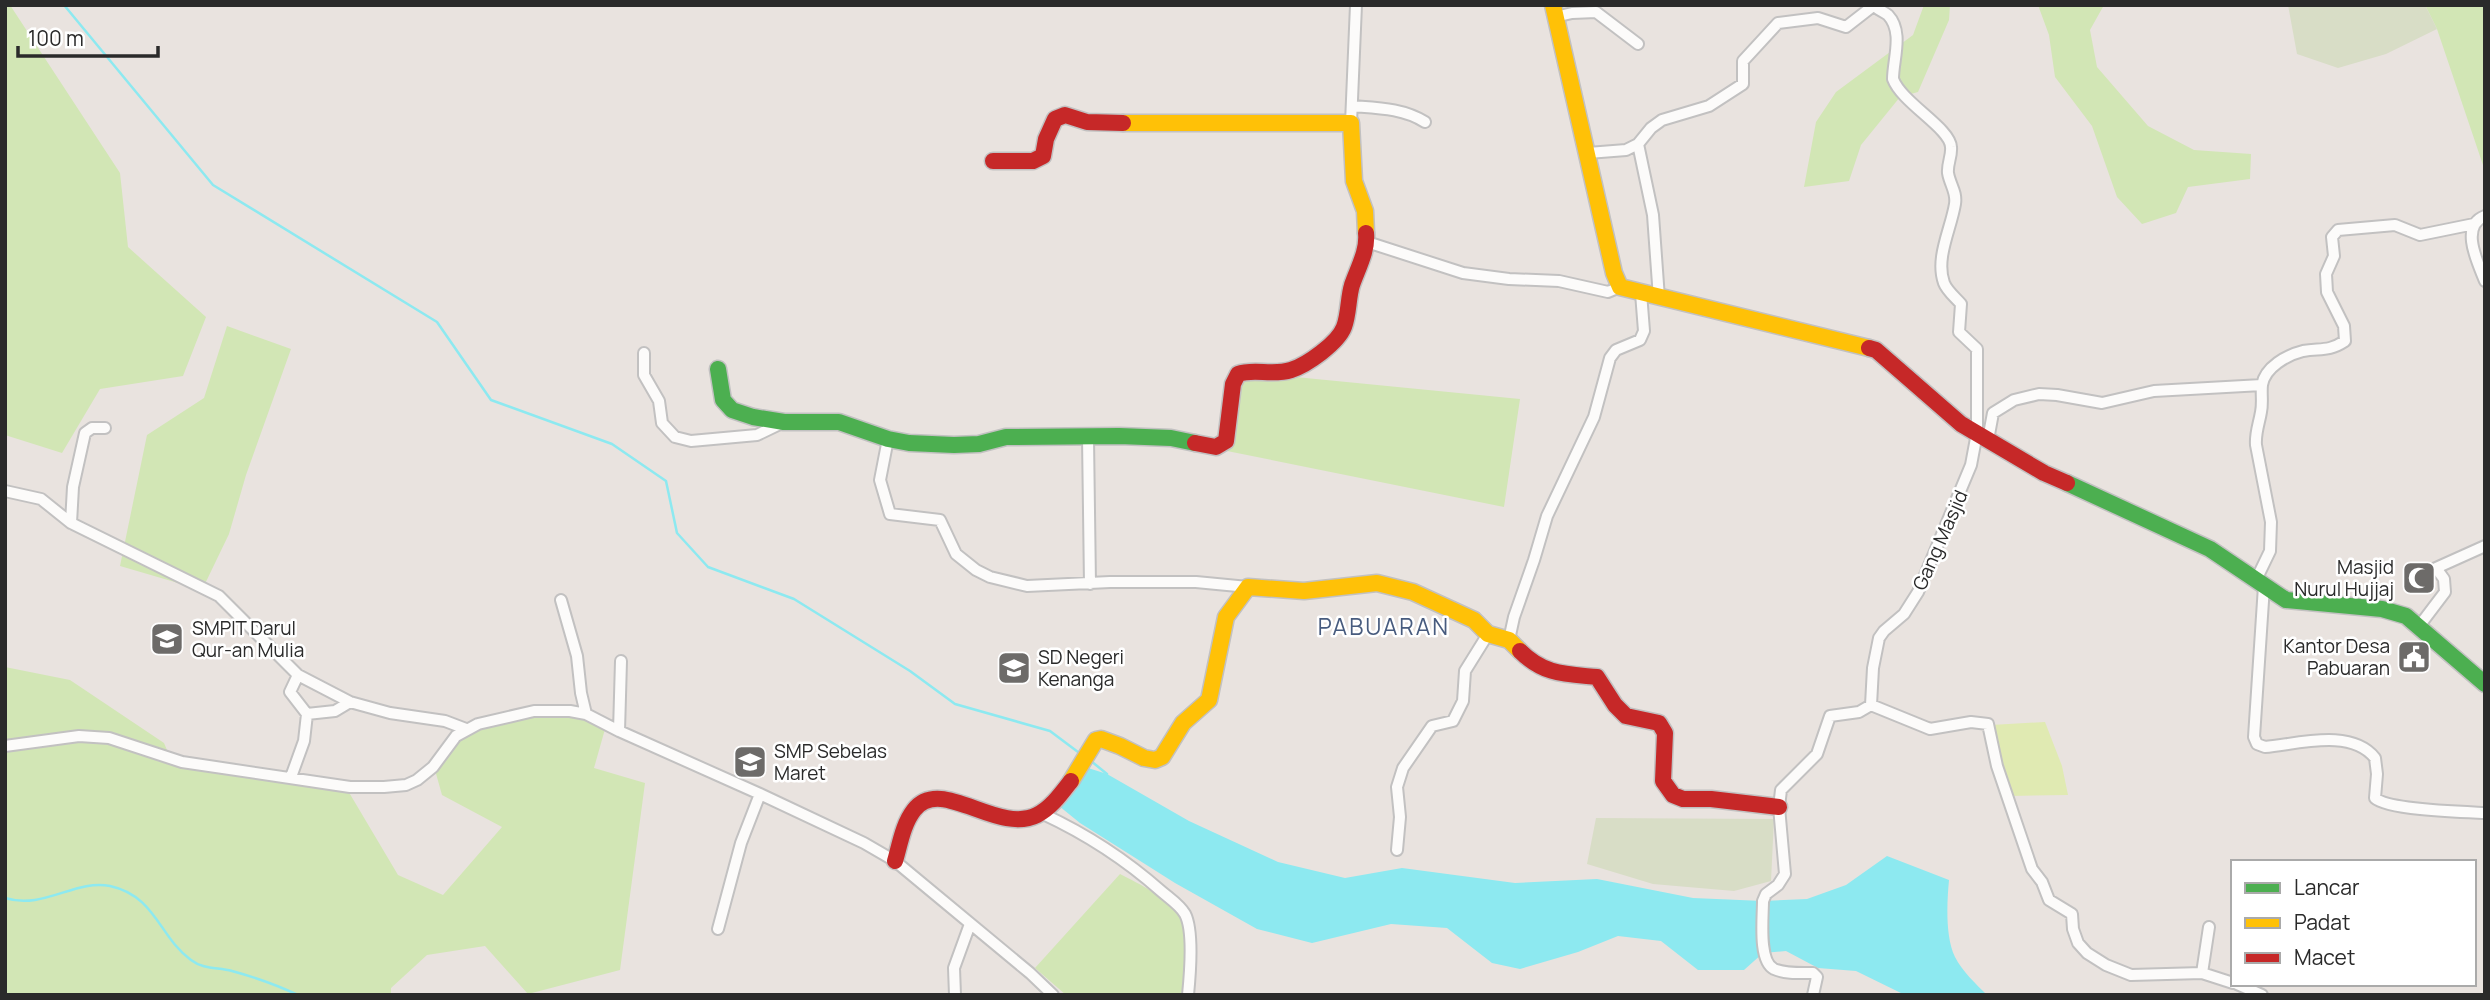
<svg xmlns="http://www.w3.org/2000/svg" width="2490" height="1000" viewBox="0 0 2490 1000" font-family="Manrope,sans-serif">
  <style>
    .green { fill: #d2e6b5 }
    .cemetery { fill: #d8ddc6 }
    .pitch { fill: #e0eab2 }
    .water { fill: #8de9f0 }
    .lines { fill: none; stroke-linecap: round; stroke-linejoin: round }
    .stream { stroke: #8de9f0; stroke-width: 2.5 }
    .street-casing { stroke: #c2c1c1; stroke-width: 14 }
    .fast-casing { stroke: #c2c1c1; stroke-width: 19 }
    .slow-casing { stroke: #c2c1c1; stroke-width: 19 }
    .jam-casing { stroke: #c2c1c1; stroke-width: 19 }
    .street { stroke: #fcfbfa; stroke-width: 10 }
    .fast { stroke: #4caf50; stroke-width: 16 }
    .slow { stroke: #ffc107; stroke-width: 16 }
    .jam { stroke: #c62828; stroke-width: 16 }
    .labels { text-anchor: middle; stroke-width: 5; stroke-linejoin: round; paint-order: stroke }
    .street-label { font-size: 19px; fill: #2a2a2a; stroke: #fff }
    .poi-label { font-size: 19px; fill: #2a2a2a; stroke: #fff; text-anchor: start }
    .quarter-label { font-size: 23px; letter-spacing: 2px; fill: #475b7e; stroke: #fff }
  </style>
  <rect width="100%" height="100%" fill="#e9e3df"/>
  <path class="green" d="M5,5h5l110,168 8,74 78,70 -23,59 -83,13 -38,64 -57,-18z
    M1924,5h26l-1,15 -31,72 -18,5 -39,48 -12,36 -45,6 12,-65 20,-30 77,-57z
    M2038,5h66l-14,25 7,37 51,59 46,24 57,4 -1,25 -62,8 -12,26 -34,11 -25,-27 -25,-71 -37,-49 -6,-42z
    M2425,5h60v166l-48,-142z
    M227,326l64,23 -45,126 -17,59 -27,56 -82,-24 27,-131 57,-37z
    M1235,371l285,28 -16,108 -282,-57z
    M5,667l65,13 94,63 6,14 174,27 54,91 45,20 59,-68 -60,-32 -7,-25 32,-39 93,-24 47,15 -13,46 51,15 -25,187 -92,24 -43,-48 -58,9 -36,33v7h-386z
    M1120,874c17,9 54,26 61,45 9,24 4,51 0,76h-115l-31,-27z"/>
  <path class="cemetery" d="M2288,5h137l12,24 -51,25 -48,14 -41,-14z
    M1596,818l178,1 -3,62 -37,10 -81,-7 -66,-20z"/>
  <path class="pitch" d="M2045,722l17,44 6,29 -59,1 -18,-71z"/>
  <path class="water" d="M1085,767l22,7 82,47 89,41 67,16 57,-10 113,15 82,-4 96,19 70,3 44,-2 39,-14 41,-29 62,24c-2,22 -4,56 6,77 7,14 21,27 32,38h-82l-49,-24 -38,-3 -32,-17 -23,2 -19,17h-46l-37,-29 -43,-5 -40,16 -58,17 -28,-6 -45,-35 -56,-4 -79,19 -55,-14 -82,-46 -95,-60 -21,-17z"/>
  <g class="lines">
    <path class="stream" d="M64,5l149,180 224,137 54,78 121,44 54,37 11,52 31,34 86,32 116,72 45,33 95,27 28,21
      M1091,761l16,13
      M5,898c39,12 70,-19 105,-12 46,10 49,51 81,74 13,10 27,7 41,11 22,6 45,14 66,24"/>
    <defs>
      <path id="street" d="M1555,17l17,-4 24,-1 42,32
        M1352,106c25,2 51,2 73,16
        M1351,123l5,-118
        M1638,144l15,71 6,83
        M1588,153l38,-3 12,-6 13,-16 11,-8 47,-14 34,-22v-23l35,-38 40,-5 28,9 27,-21
        M2485,216c-26,10 -7,47 0,65
        M1367,242l96,31 46,6 50,2 49,11 12,-5
        M644,353v22l15,26 3,22 13,14 16,4 66,-6 25,-12
        M1088,438l2,146
        M888,439l-8,41 10,34 50,6 16,34 20,16 14,7 37,9 83,-4h86l52,5
        M1988,440l5,-27 21,-13 25,-6 18,1 45,8 52,-12 108,-6
        M5,491l36,8 30,24 148,73 79,79 52,27 40,11 55,8 21,8
        M71,523l2,-36 12,-54 7,-5h13
        M2256,580l14,-29 1,-29 -15,-77c-1,-12 3,-21 5,-33 2,-9 0,-18 1,-27 3,-18 25,-30 41,-34 18,-3 25,1 42,-10l-1,-15 -17,-34 -1,-18 8,-18 -2,-19 6,-7 57,-5 25,10 54,-11
        M2264,586l-10,151 3,7 8,3c33,-3 86,-19 110,11l2,16 -2,24c13,12 89,14 110,15
        M561,600l16,56 4,37 5,21
        M2420,625l25,-33 -1,-13 -8,-11 49,-22
        M1509,640l5,-23 20,-57 13,-44 47,-99 16,-59 6,-8 24,-10 4,-9 -3,-38
        M1871,705l59,24 41,-7 17,2 9,42 35,103 10,13 7,18 23,14 1,15 5,14 9,10 19,12 25,10 71,-2 31,10
        M307,714l28,-3 15,-9
        M619,731l2,-70
        M5,746l74,-10 30,2 73,24 168,25h34l22,-2 11,-5 16,-13 23,-31 22,-12 56,-13h36l16,3 33,17 141,63 104,49 31,18 135,112 23,22
        M291,777l13,-36 3,-27 -17,-22 8,-17
        M1043,814c43,20 83,46 118,77 8,7 19,14 24,23 9,17 5,61 3,81
        M1397,850l3,-33 -3,-30 6,-19 29,-42 21,-5 10,-20 2,-30 23,-37
        M718,929l23,-86 19,-49
        M2202,973l7,-46
        M2237,984l25,11
        M955,995l-1,-27 16,-44
        M1813,995l4,-18 -4,-4c-12,0 -28,1 -39,-4 -16,-8 -11,-51 -11,-68l3,-7 12,-9 7,-11 -6,-67 2,-17 36,-36 13,-38 29,-4 12,-7 2,-37 6,-30 5,-7 20,-17 14,-22 53,-127 6,-32v-84l-18,-17 2,-28c-5,-6 -14,-13 -17,-21 -9,-25 7,-54 11,-79 2,-12 -5,-19 -7,-31 -1,-9 4,-17 3,-26 -1,-19 -49,-44 -58,-68 0,-20 11,-47 -5,-64 -4,-3 -11,-6 -15,-10"/>
      <path id="fast" d="M718,369l5,31 9,10 21,7 31,5h55l49,17 21,4 45,2 25,-1 27,-7 113,-1 52,2 24,5
        M2067,483l143,66 76,51 96,9 24,7 79,68"/>
      <path id="slow" d="M1553,5l61,268 6,14 249,61
        M1123,123h228l3,58 11,30 1,22
        M1071,781l25,-41 5,-1 19,7 24,12 11,2 7,-3 21,-34 26,-23 17,-83 22,-30 56,4 73,-8 36,9 61,28 14,14 21,6 11,11"/>
      <path id="jam" d="M993,161h40l10,-5 3,-17 9,-20 10,-4 22,7 36,1
        M1869,348l7,2 85,74 83,49 23,10
        M1195,443l21,4 10,-6 7,-57 5,-10c16,-6 34,2 53,-4 16,-5 47,-27 53,-43 5,-13 4,-29 8,-42 6,-17 16,-35 14,-52
        M1520,651c24,24 45,23 77,26l18,28 11,11 33,7 6,10 -2,48 10,14 10,4h28l68,8
        M895,861c5,-17 8,-37 19,-51 27,-35 83,25 123,5 14,-7 24,-21 34,-34"/>
    </defs>
    <use href="#street" class="street-casing"/>
    <use href="#fast" class="fast-casing"/>
    <use href="#slow" class="slow-casing"/>
    <use href="#jam" class="jam-casing"/>
    <use href="#street" class="street"/>
    <use href="#fast" class="fast"/>
    <use href="#slow" class="slow"/>
    <use href="#jam" class="jam"/>
  </g>
  <defs>
    <symbol id="mosque-square" viewBox="-11 -11 22 22"><rect x="-9" y="-9" width="18" height="18" rx="4" fill="#6d6b69" stroke="#fff"/><path d="M3.5-4.9A6 6 0 1 0 3.5 4.9A5 5 0 1 1 3.5-4.9Z" fill="#fff"/></symbol>
    <symbol id="school-square" viewBox="-11 -11 22 22"><rect x="-9" y="-9" width="18" height="18" rx="4" fill="#6d6b69" stroke="#fff"/><path d="M0-5L7-2L0 1L-7-2ZM-4 1L0 2.5L4 1V4Q0 6-4 4Z" fill="#fff"/></symbol>
    <symbol id="civic-square" viewBox="-11 -11 22 22"><rect x="-9" y="-9" width="18" height="18" rx="4" fill="#6d6b69" stroke="#fff"/><path d="M-.6-6.5H3V-4.5H.6V-3L4-1V1h2V6H-6V1h2V-1L-.6-3ZM-1.2 2.5V6h2.4V2.5Z" fill="#fff"/></symbol>
  </defs>
  <g fill-rule="evenodd">
    <use href="#mosque-square" x="2400" y="559" width="38" height="38"/>
    <use href="#school-square" x="148" y="620" width="38" height="38"/>
    <use href="#civic-square" x="2395" y="638" width="38" height="38"/>
    <use href="#school-square" x="995" y="649" width="38" height="38"/>
    <use href="#school-square" x="731" y="743" width="38" height="38"/>
  </g>
  <g class="labels">
    <g class="street-label">
      <text transform="translate(1940 540) rotate(-66)" y="7">Gang Masjid</text>
    </g>
    <g class="poi-label">
      <text x="2394" y="574" text-anchor="end">Masjid<tspan x="2394" dy="22">Nurul Hujjaj</tspan></text>
      <text x="192" y="635">SMPIT Darul<tspan x="192" dy="22">Qur-an Mulia</tspan></text>
      <text x="2390" y="653" text-anchor="end">Kantor Desa<tspan x="2390" dy="22">Pabuaran</tspan></text>
      <text x="1038" y="664">SD Negeri<tspan x="1038" dy="22">Kenanga</tspan></text>
      <text x="774" y="758">SMP Sebelas<tspan x="774" dy="22">Maret</tspan></text>
    </g>
    <g class="quarter-label">
      <text x="1384" y="635">PABUARAN</text>
    </g>
  </g>
  <rect width="2490" height="1000" fill="none" stroke="#2a2a2a" stroke-width="14"/>
  <rect x="2231" y="860" width="245" height="126" fill="#ffffff" stroke="#aaaaaa" stroke-width="2"/>
  <rect x="2245" y="883" width="35" height="10" fill="#4caf50" stroke="#aaaaaa" stroke-width="2"/>
  <text x="2294" y="895" font-size="21" fill="#2a2a2a">Lancar</text>
  <rect x="2245" y="918" width="35" height="10" fill="#ffc107" stroke="#aaaaaa" stroke-width="2"/>
  <text x="2294" y="930" font-size="21" fill="#2a2a2a">Padat</text>
  <rect x="2245" y="953" width="35" height="10" fill="#c62828" stroke="#aaaaaa" stroke-width="2"/>
  <text x="2294" y="965" font-size="21" fill="#2a2a2a">Macet</text>
  <path d="M18 46v10h140v-10" fill="none" stroke="#2a2a2a" stroke-width="3.5"/>
  <text x="28" y="46" font-size="21" fill="#2a2a2a" stroke="#ffffff" stroke-width="5" paint-order="stroke">100 m</text>
</svg>
